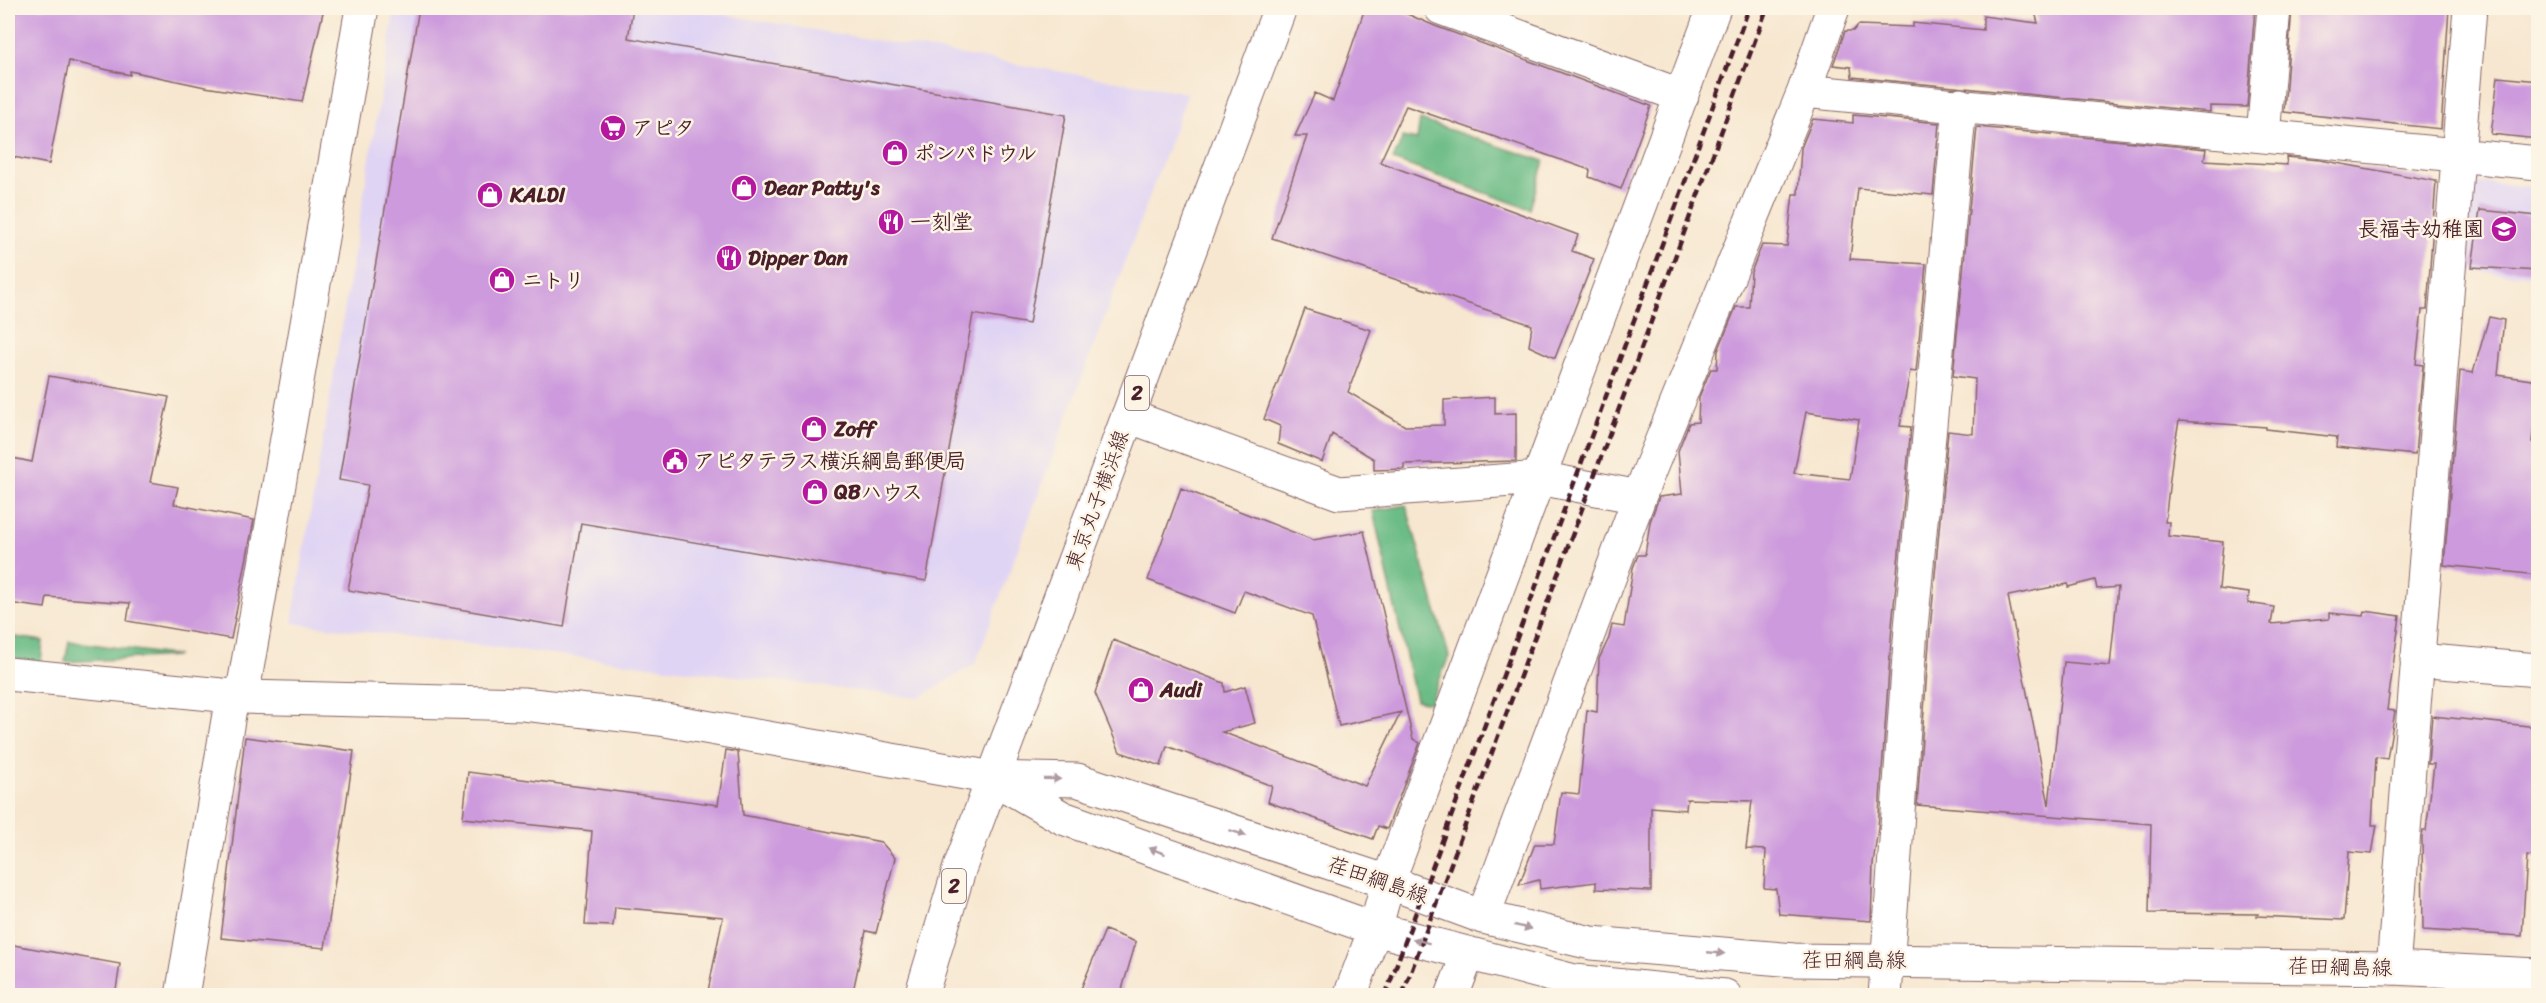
<svg xmlns="http://www.w3.org/2000/svg" width="2546" height="1003" viewBox="0 0 2546 1003" font-family="Sriracha,'Klee One',sans-serif">
  <style>
    .built { fill: #e0d4f4 }
    .forest { fill: #6cbc86; stroke: #5b6e58; stroke-width: 1.5 }
    .building { fill: #cd9bdd; fill-rule: evenodd }
    .lines { fill: none; stroke-linecap: round; stroke-linejoin: round }
    .street-casing { stroke: #876565; stroke-width: 35 }
    .secondary-casing { stroke: #876565; stroke-width: 35 }
    .primary-casing { stroke: #876565; stroke-width: 35 }
    .street { stroke: #fff; stroke-width: 33 }
    .secondary { stroke: #fff; stroke-width: 33 }
    .primary { stroke: #fff; stroke-width: 33 }
    .rail { stroke: #4a1f2b; stroke-width: 4.5; stroke-dasharray: 9 4.5; stroke-linecap: butt }
    .oneway { fill: #ae9aa0 }
    .labels { text-anchor: middle; stroke-width: 5; stroke-linejoin: round; paint-order: stroke }
    .shield { fill: #fcf5e5; stroke: #7f5f63; stroke-width: 1.5 }
    .shield-label { font-size: 20px; font-weight: bold; fill: #4a1f2b }
    .poi-label { font-size: 21px; font-weight: bold; fill: #4a1f2b; stroke: #fcf5e5; text-anchor: start }
    .street-label { font-size: 21px; fill: #4a1f2b; stroke: #fcf5e5 }
  </style>
  <rect width="100%" height="100%" fill="#fcf5e5"/>
  <filter id="ink" filterUnits="userSpaceOnUse"><feTurbulence type="fractalNoise" baseFrequency=".0167" numOctaves="2"/><feDisplacementMap in="SourceGraphic" scale="12" xChannelSelector="R" yChannelSelector="G"/><feConvolveMatrix kernelMatrix="1 2 1 2 8 2 1 2 1" color-interpolation-filters="sRGB"/></filter>
  <filter id="wash" filterUnits="userSpaceOnUse"><feTurbulence type="fractalNoise" baseFrequency=".008" numOctaves="4" result="noise"/><feDisplacementMap in="SourceGraphic" scale="24" xChannelSelector="R" yChannelSelector="G"/><feGaussianBlur stdDeviation="1.35" result="paint"/><feColorMatrix in="noise" values="0 0 0 0 0 0 0 0 0 0 0 0 0 0 0 0 0 1.4 0 .05"/><feComposite in="paint" operator="in"/></filter>
  <g filter="url(#wash)">
    <rect width="100%" height="100%" fill="#f7e7d0"/>
    <path class="built" d="M395,8h289l504,85 -213,571 -56,34 -627,-75z
      M2471,182l67,5v89l-72,-5z"/>
    <path class="forest" d="M1420,120l124,41 -14,48 -137,-49 10,-23 14,3z
      M1406,505l43,151 -19,47 -14,-3 -43,-189z
      M8,636l35,5 -2,21 -33,-4z
      M69,641l109,15 -113,6z"/>
    <g id="blocks">
      <path class="building" d="M14,8h310l-22,94 -97,-15 -75,-16v4l-61,-14 -20,103 -41,-8v-111z
        M419,8l41,6 1,-6h172l-5,30 438,77 -37,209 -56,-10 -47,267 -345,-58 -17,104 -216,-37 20,-105 -29,-5z
        M1365,8h28l42,18 216,80 -30,83 -32,-12 1,-7 -184,-64 -26,56 198,73 -6,16 22,8 -39,99 -26,-12 3,-21 -260,-87 35,-102h-12l20,-43 18,8z
        M2034,8h221l-8,99 -37,-1v6l-358,-35 -1,-10 -18,-2 12,-34h8l5,-6 55,2v-4l70,7v-14l55,7z
        M2292,8h157l-8,121 -157,-17z
        M2498,77l40,4v58l-47,-5z
        M1853,115l86,8 -6,72 -75,-7 -8,71 76,5 -10,108 -6,-1 -10,55 11,1 -19,199 -14,202 -5,36 -2,57 -92,-7 -3,-25 -12,-1 2,-38 -20,-1 6,-48 -65,-2 -1,11 -35,-3v84l-55,-2v-7l-56,7 -1,-9 -20,5 16,-41h19l7,-52 18,2 8,-84 10,2 2,-53 10,-21 3,-13 12,2 9,-59 5,-13h7l5,-33 9,-25 23,-3 -4,-43 11,-28 9,-1 1,-25 12,-28h6l1,-18 18,-44h13l2,-35 11,-27 25,1 6,-52h5l3,-46 12,-29 40,4zM1806,412l53,8 -9,59 -56,-6z
        M1977,127l229,22 -2,11 83,5 -1,-8 34,3 116,21 -9,129h-5l-6,54 7,1 -8,90 -79,-8 1,-10 -71,-8v-2l-87,-6 -6,32 -8,69h4l-1,14 55,6 -4,47 30,4 -1,10 26,4 -3,17 58,-5v-6l35,3 1,-5 35,5 -13,94 8,1 -8,48 -11,-2 -4,68h5l-5,29 -23,-2 -5,68 -87,-4 1,-2 -109,-1 2,-89 -234,-19 13,-175 18,-199 25,3 2,-55 -22,-3zM2095,580l2,9 21,-2 -8,79 -46,-4 -15,143 -41,-209 60,-12v3z
        M2480,210l58,6v55l-66,-4z
        M1305,309l66,21 -23,62 57,34 39,-1v-25l51,-3v17l21,-1v48l-112,3v5l-30,1v-11l-42,-25 -10,28 -44,-18 2,-18 -16,-7z
        M2489,317l15,3 -6,55 40,6 -6,61h6v133l-94,-10 16,-194 13,2z
        M49,376l120,21 -19,85 28,5 -4,17 80,16 -23,119 -104,-18 3,-18 -83,-6 -2,11 -37,-5v-146l24,5z
        M1181,488l132,52 51,-9 49,208 7,4 -33,86 -9,-3 -5,13 -105,-37 4,-16 -105,-40 -6,20 -41,-14 -25,-59 18,-53 111,43 1,9 20,-6 10,37 -33,9 143,54 36,-74 -62,14 -27,-110 -68,-25 -9,22 -87,-33z
        M2432,716l106,11 -2,65h2v65l-11,-1 -5,80 -99,-6 -1,-92 1,-7h3l8,-67h-6z
        M245,737l109,14 -29,197 -104,-10z
        M726,750l12,2 5,63 138,27 14,16 -19,75 -10,-2 -14,65h-145l16,-79 -108,-10 -2,19 -28,-1 7,-94 -129,-13 5,-46 250,33z
        M1105,930l31,12 -16,54h-42z
        M8,944l112,20 -5,32h-107z"/>
    </g>
  </g>
  <g filter="url(#ink)">
    <use href="#blocks" fill-opacity="0" stroke="#876565" stroke-width="1.5"/>
    <g class="lines">
      <defs>
        <path id="street" d="M1441,8l241,88
          M1804,91l734,72
          M2263,136l11,-128
          M1128,416l211,77 200,-15 100,19
          M2417,660l121,10
          M242,697l120,-689
          M1483,917l163,-438 158,-388 29,-83
          M2393,968l77,-960
          M182,996l50,-300
          M1350,996l25,-67 13,-47 326,-874
          M1452,996l16,-42
          M1885,996l26,-368 49,-523"/>
        <path id="secondary" d="M8,674l234,23 281,7 137,15 333,59 84,2 311,102 95,35 108,26 203,17 599,8 145,7
          M998,781l65,37 312,111 199,52 151,15"/>
        <path id="primary" d="M921,996l39,-129 320,-859"/>
      </defs>
      <use href="#street" class="street-casing"/>
      <use href="#secondary" class="secondary-casing"/>
      <use href="#primary" class="primary-casing"/>
      <use href="#street" class="street"/>
      <use href="#secondary" class="secondary"/>
      <use href="#primary" class="primary"/>
      <path class="rail" d="M1385,996l364,-988
        M1402,996l365,-988"/>
    </g>
    <defs><path id="oneway-solid" d="M-6-.8H1V-3.2L6.5 0L1 3.2V.8H-6Z" transform="scale(1.5)"/></defs>
    <g class="oneway">
      <use href="#oneway-solid" transform="translate(1052 779) rotate(1)"/>
      <use href="#oneway-solid" transform="translate(1238 833) rotate(18)"/>
      <use href="#oneway-solid" transform="translate(1157 851) rotate(-160)"/>
      <use href="#oneway-solid" transform="translate(1523 927) rotate(13)"/>
      <use href="#oneway-solid" transform="translate(1421 941) rotate(-165)"/>
      <use href="#oneway-solid" transform="translate(1716 953) rotate(5)"/>
    </g>
  </g>
  <defs>
    <symbol id="supermarket-disc" viewBox="-11 -11 22 22"><circle r="9.5" fill="#b5179e" stroke="#fcf5e5"/><path d="M-6-5.5h2.5l.6 2H6L4.5 2H-2.5L-4.4-4H-6ZM-1.5 3.2a1.3 1.3 0 1 0 .1 0ZM3 3.2a1.3 1.3 0 1 0 .1 0Z" fill="#fff"/></symbol>
    <symbol id="shop-disc" viewBox="-11 -11 22 22"><circle r="9.5" fill="#b5179e" stroke="#fcf5e5"/><path d="M-5-2.5h2.3a2.7 3.5 0 0 1 5.4 0H5L5.5 6h-11ZM-1.5-2.5h3a1.5 2.3 0 0 0-3 0Z" fill="#fff"/></symbol>
    <symbol id="restaurant-disc" viewBox="-11 -11 22 22"><circle r="9.5" fill="#b5179e" stroke="#fcf5e5"/><path d="M-5-6h1v4h1v-4h1v4h1v-4h1v5L-1.5 .5V6h-2V.5L-5-1ZM5-6V6H3V1.5H1.5Q1.5-4 5-6Z" fill="#fff"/></symbol>
    <symbol id="school-disc" viewBox="-11 -11 22 22"><circle r="9.5" fill="#b5179e" stroke="#fcf5e5"/><path d="M0-5L7-2L0 1L-7-2ZM-4 1L0 2.5L4 1V4Q0 6-4 4Z" fill="#fff"/></symbol>
    <symbol id="civic-disc" viewBox="-11 -11 22 22"><circle r="9.5" fill="#b5179e" stroke="#fcf5e5"/><path d="M-.6-6.5H3V-4.5H.6V-3L4-1V1h2V6H-6V1h2V-1L-.6-3ZM-1.2 2.5V6h2.4V2.5Z" fill="#fff"/></symbol>
  </defs>
  <g fill-rule="evenodd">
    <use href="#supermarket-disc" x="598" y="113" width="30" height="30"/>
    <use href="#shop-disc" x="880" y="138" width="30" height="30"/>
    <use href="#shop-disc" x="729" y="173" width="30" height="30"/>
    <use href="#shop-disc" x="475" y="180" width="30" height="30"/>
    <use href="#restaurant-disc" x="876" y="207" width="30" height="30"/>
    <use href="#school-disc" x="2489" y="214" width="30" height="30"/>
    <use href="#restaurant-disc" x="714" y="243" width="30" height="30"/>
    <use href="#shop-disc" x="487" y="265" width="30" height="30"/>
    <use href="#shop-disc" x="799" y="414" width="30" height="30"/>
    <use href="#civic-disc" x="660" y="446" width="30" height="30"/>
    <use href="#shop-disc" x="800" y="477" width="30" height="30"/>
    <use href="#shop-disc" x="1126" y="675" width="30" height="30"/>
  </g>
  <g class="labels">
    <g class="shield">
      <rect x="1125" y="376" width="24" height="34" rx="4.5"/>
      <rect x="942" y="869" width="24" height="34" rx="4.5"/>
    </g>
    <g class="shield-label">
      <text x="1137" y="400">2</text>
      <text x="954" y="893">2</text>
    </g>
    <g class="poi-label">
      <text x="632" y="135">アピタ</text>
      <text x="914" y="160">ポンパドウル</text>
      <text x="764" y="195">Dear Patty's</text>
      <text x="510" y="202">KALDI</text>
      <text x="910" y="229">一刻堂</text>
      <text x="2484" y="236" text-anchor="end">長福寺幼稚園</text>
      <text x="748" y="265">Dipper Dan</text>
      <text x="522" y="287">ニトリ</text>
      <text x="834" y="436">Zoff</text>
      <text x="694" y="468">アピタテラス横浜綱島郵便局</text>
      <text x="834" y="499">QBハウス</text>
      <text x="1160" y="697">Audi</text>
    </g>
    <g class="street-label">
      <text transform="translate(1097 500) rotate(-70)" y="7">東京丸子横浜線</text>
      <text transform="translate(1378 880) rotate(19)" y="7">荏田綱島線</text>
      <text x="1854" y="967">荏田綱島線</text>
      <text transform="translate(2340 967) rotate(1)" y="7">荏田綱島線</text>
    </g>
  </g>
  <rect width="2546" height="1003" fill="none" stroke="#fcf5e5" stroke-width="30"/>
</svg>
